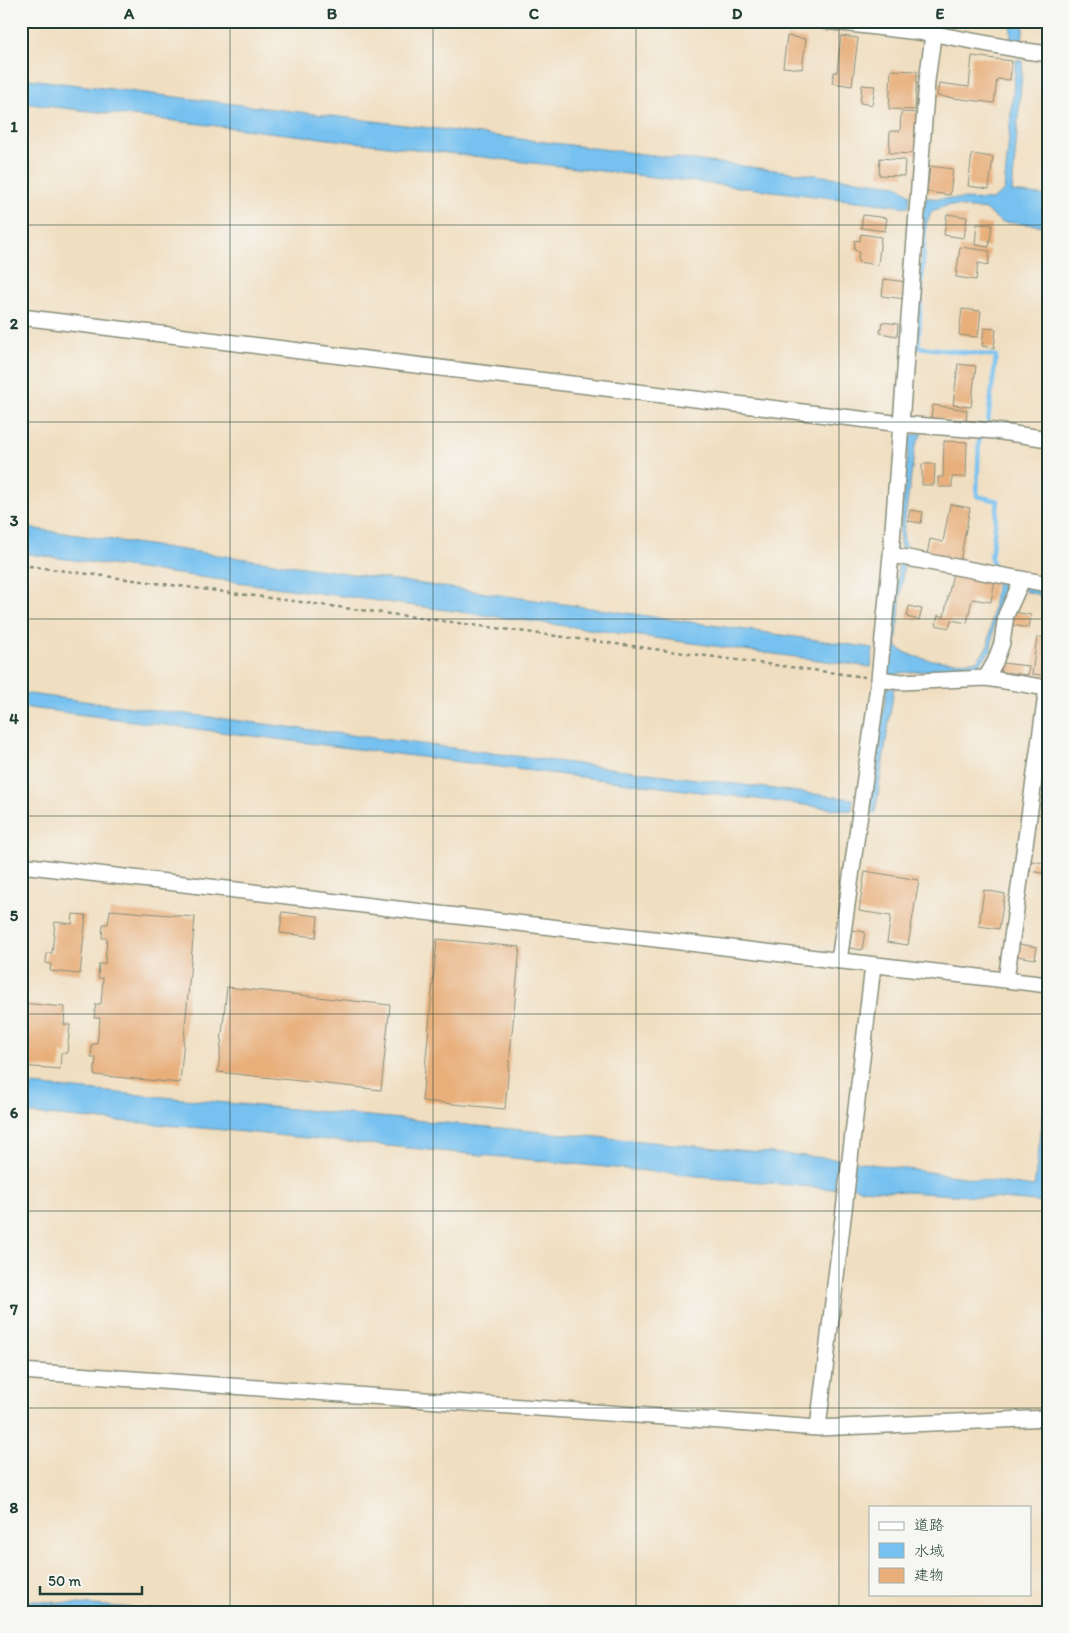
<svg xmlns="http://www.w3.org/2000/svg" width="1069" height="1633" viewBox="0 0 1069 1633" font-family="Itim,'Klee One',sans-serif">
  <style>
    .water { fill: #76c1f0; stroke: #4a7f92 }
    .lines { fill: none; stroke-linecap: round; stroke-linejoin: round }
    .stream { stroke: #76c1f0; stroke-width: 4.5 }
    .building { fill: #e8af7a }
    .minor-casing { stroke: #888e7a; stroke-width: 18 }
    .path { stroke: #888e7a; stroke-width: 2.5; stroke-dasharray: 4 4; stroke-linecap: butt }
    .minor { stroke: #fff; stroke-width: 15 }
    .grid { fill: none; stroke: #1f3d34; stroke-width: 1; stroke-opacity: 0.55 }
    .neatline { fill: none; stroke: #1f3d34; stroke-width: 2 }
    .grid-label { font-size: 16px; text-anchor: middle; font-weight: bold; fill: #1f3d34 }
  </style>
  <rect width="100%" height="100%" fill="#f6f6f2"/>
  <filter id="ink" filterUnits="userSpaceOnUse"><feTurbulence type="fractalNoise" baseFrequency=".02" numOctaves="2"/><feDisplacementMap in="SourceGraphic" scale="10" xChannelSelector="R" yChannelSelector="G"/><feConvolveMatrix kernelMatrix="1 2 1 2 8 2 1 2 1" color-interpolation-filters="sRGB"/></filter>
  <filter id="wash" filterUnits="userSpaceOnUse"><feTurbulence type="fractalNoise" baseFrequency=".0096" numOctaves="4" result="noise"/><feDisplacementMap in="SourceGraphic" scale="20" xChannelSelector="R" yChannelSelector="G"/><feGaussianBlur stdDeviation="1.12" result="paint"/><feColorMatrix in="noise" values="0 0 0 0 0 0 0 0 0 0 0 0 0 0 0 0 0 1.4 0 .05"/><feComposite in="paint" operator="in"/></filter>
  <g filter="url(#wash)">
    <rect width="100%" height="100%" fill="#f0dec0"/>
    <path class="water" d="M1011,21h13l-2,21 -11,-2z
      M1016,60l7,1 -11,131 36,4v30l-47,-4 -15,-12 -37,-5 -17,6 -7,15 -3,-10 4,-18 66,2 12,-9z
      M21,78l876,107 13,10 -1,12 -888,-104z
      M922,433l-7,14 -12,86 3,16 -5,-1 -2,-14 11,-98z
      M21,527l852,121 -2,19 -850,-114z
      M899,559l5,1 -8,86c17,17 58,16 81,15l11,-15 9,-66 6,1 2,3 11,2 -1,4 -9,4 -11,24 -4,33 -14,15 -78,7 -4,3 -7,-2 -4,-6 2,-17 5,-3z
      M1025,587l23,4v6l-24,-6z
      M887,687l7,1 -19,126 -10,-1 1,-13 4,-2z
      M21,693l832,106 -1,12 -831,-104z
      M1048,1076v62l-6,50 6,1v14l-80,-7 -108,-7c-10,-4 -18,-5 -28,0l-619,-60 -192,-16v-29l815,75 198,28z
      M21,1600l170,12h-170z"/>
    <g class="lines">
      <path class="stream" d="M925,226l-7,121 78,9 -8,65
        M979,437l-2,59 21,5 -7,57 3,10"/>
    </g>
    <g id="blocks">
      <path class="building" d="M787,36l19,3 -4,30 -19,-2z
        M841,36l17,2 -6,48 -20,-3 2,-11h3z
        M972,56l40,5 -2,19 -13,-1 -3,24 -57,-7 2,-13 30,4z
        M891,70l26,1 -2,39 -26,-1z
        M862,85l13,1 -3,19 -12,-2z
        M901,112l18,1 -2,41 -28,-1 1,-22h10z
        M972,154l21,3 -4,32 -21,-3z
        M880,158l25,2 -1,16 -25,-1z
        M930,166l23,3 -3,26 -23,-3z
        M947,214l20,3 -3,21 -20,-3z
        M863,215l24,3 -2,13 -24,-3z
        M977,224l15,1 -3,22 -14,-2z
        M861,234l20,3 -3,28 -20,-3 1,-11 -5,-1 1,-10 5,1z
        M960,247l30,4 -2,14 -10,-2 -2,17 -20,-3z
        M884,279l23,3 -2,17 -23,-3z
        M962,309l19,2 -3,26 -19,-2z
        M882,322l16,2 -1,12 -17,-3z
        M984,328l12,1 -2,19 -12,-2z
        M958,364l18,2 -5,41 -18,-2z
        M933,405l34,5 -1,13 -35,-5z
        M944,441l23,1 -1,35h-14v10h-14v-10h5z
        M922,464h13l-1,21h-12z
        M950,504l20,4 -10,53 -33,-6 3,-16 13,3z
        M910,510l13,2 -2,11 -13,-2z
        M953,572l42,8 -4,22 -19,-3 -5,24 -16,-3 -2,8 -13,-3 2,-10 6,2z
        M909,606l13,3 -3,11 -12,-3z
        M1047,609l1,1v22l-5,-1z
        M1014,612l17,3 -2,13 -18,-3z
        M1037,637l11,1v38l-16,-2z
        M1002,663l27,3 -1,9 -27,-3z
        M1032,861l16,3v10l-18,-3z
        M865,871l54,9 -11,65 -21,-3 4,-26 -32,-5z
        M984,890l21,4 -6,35 -20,-3z
        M110,910l85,7 -15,166 -86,-8 2,-17h-5l1,-14h5l3,-26h-6l2,-14h5l2,-26h-5l1,-14h6l2,-26h-5l1,-14h5z
        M282,912l36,4 -2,21 -36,-4z
        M73,914l13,1 -6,59 -30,-3 1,-7 -5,-1 1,-10h5l3,-31 17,2z
        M1047,922h1v24l-6,-1z
        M852,930l13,2 -3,18 -13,-2z
        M437,939l83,8 -15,162 -83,-8z
        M1019,944l18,3 -2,12 -18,-3z
        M227,987l163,18 -9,85 -163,-18z
        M21,1003l44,4 -1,18h6l-3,28h-6l-1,16 -39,-3z"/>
    </g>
  </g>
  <g filter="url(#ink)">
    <use href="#blocks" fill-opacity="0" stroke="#888e7a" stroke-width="1"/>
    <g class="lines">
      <defs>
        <path id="minor" d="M825,21l110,13 91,17 22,3
          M21,317l880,107 94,7 53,8
          M891,555l157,29
          M986,678l9,-16 7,-19 4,-28 16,-35
          M879,679l22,3 85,-4 61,10 -41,292
          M21,865l1027,120
          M839,961l40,-282 12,-124 36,-474 8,-60
          M21,1371l797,57 230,-10
          M818,1428l55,-462"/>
      </defs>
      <use href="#minor" class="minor-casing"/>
      <path class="path" d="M21,565l844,112"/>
      <use href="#minor" class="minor"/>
    </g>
  </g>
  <path class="grid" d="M230,21v1591M433,21v1591M636,21v1591M839,21v1591M21,225h1027M21,422h1027M21,619h1027M21,816h1027M21,1014h1027M21,1211h1027M21,1408h1027"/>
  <rect width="1069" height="1633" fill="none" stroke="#f6f6f2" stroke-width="55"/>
  <rect x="869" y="1506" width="162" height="90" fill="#f6f6f2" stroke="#a0aca6"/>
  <rect x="879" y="1522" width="25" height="8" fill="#ffffff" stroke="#a0aca6"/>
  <text x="914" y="1530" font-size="15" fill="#1f3d34">道路</text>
  <rect x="879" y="1543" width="25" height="15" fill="#76c1f0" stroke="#a0aca6"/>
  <text x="914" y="1556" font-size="15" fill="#1f3d34">水域</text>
  <rect x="879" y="1568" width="25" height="15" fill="#e8af7a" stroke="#a0aca6"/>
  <text x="914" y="1580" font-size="15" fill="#1f3d34">建物</text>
  <path d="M40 1586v8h102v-8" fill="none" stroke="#1f3d34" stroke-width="2.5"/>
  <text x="48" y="1586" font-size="15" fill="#1f3d34" stroke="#f6f6f2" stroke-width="4" paint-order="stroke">50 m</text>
  <rect x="28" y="28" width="1014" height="1578" class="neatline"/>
  <g class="grid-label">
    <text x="129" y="19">A</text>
    <text x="332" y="19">B</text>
    <text x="534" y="19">C</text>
    <text x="737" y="19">D</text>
    <text x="940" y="19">E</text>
    <text x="14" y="132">1</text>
    <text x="14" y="329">2</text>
    <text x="14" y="526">3</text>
    <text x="14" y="724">4</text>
    <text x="14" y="921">5</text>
    <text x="14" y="1118">6</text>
    <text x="14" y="1315">7</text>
    <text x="14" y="1513">8</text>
  </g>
</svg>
